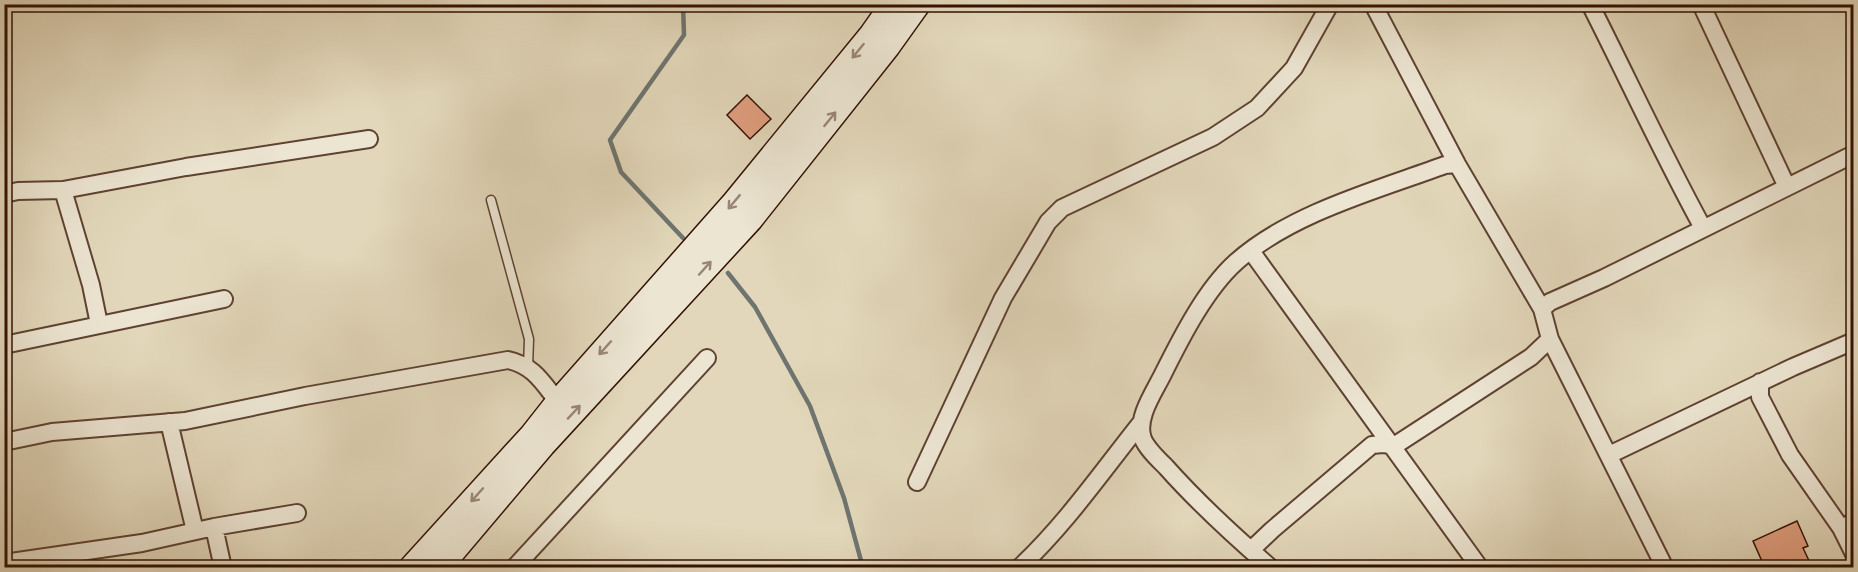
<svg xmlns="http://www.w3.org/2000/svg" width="1858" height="572" viewBox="0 0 1858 572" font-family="'Gentium Book Plus',serif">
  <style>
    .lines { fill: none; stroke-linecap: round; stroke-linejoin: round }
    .stream { stroke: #6e756f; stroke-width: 4.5 }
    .building { fill: #e19f7f; stroke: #331105; stroke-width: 1.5 }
    .lane-casing { stroke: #5f4232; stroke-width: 11 }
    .street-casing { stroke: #5f4232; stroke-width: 20 }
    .secondary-casing { stroke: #331105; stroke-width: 27 }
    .lane { stroke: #ece5d2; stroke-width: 8 }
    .street { stroke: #ece5d2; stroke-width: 16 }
    .secondary { stroke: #ece5d2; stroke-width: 24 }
    .oneway { stroke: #998676 }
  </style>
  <rect width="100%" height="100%" fill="#e2d7ba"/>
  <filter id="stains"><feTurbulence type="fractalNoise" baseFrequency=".00333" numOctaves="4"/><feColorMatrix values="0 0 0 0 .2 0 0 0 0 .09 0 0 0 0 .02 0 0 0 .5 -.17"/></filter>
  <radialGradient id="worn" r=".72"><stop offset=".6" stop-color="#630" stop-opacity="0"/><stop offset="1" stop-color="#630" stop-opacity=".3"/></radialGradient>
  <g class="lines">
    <path class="stream" d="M683,4l1,31 -74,105 11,32 62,66
      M728,273l27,34 55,99 34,92 19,70"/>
  </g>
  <path class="building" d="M747,95l24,24 -21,20 -23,-24z
    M1797,521l11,25 -5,2 9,19 -47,1 -12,-27z"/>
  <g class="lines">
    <defs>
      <path id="lane" d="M491,200l38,139 -1,28"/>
      <path id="street" d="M1373,4l84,160 85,145 8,30 115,229
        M1590,4c38,75 73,151 113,224
        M1701,4l86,183
        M63,190l28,95 8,39
        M4,194l14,-3 45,-1 123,-23 183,-28
        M1251,251l229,317
        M1542,309l8,-7 54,-24 250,-124
        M4,345l220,-46
        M1760,382v15l30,58 51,73 13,-6
        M169,422l26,109
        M4,442l48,-10 133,-11 120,-25 203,-36c25,5 35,23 50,42
        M1609,455l184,-88 61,-26
        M917,482l86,-184 45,-76 14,-14 151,-71 44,-29 37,-40 36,-64
        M214,527l9,41
        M1841,528l13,26
        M1251,550l21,-20 100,-85 11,-1 11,2 137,-89 19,-18
        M4,563l138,-20 72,-16 83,-14
        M514,568l193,-210
        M1019,568c46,-43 82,-95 121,-144
        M1271,568c-37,-32 -73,-65 -105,-101 -8,-8 -19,-18 -23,-28 -8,-21 12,-48 21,-67 18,-36 42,-83 72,-110 55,-49 141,-72 209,-97l12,-1"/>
      <path id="secondary" d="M411,568l121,-133 26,-33 175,-198 139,-170 21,-30
        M439,568l104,-123 207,-225 138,-174 30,-42"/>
    </defs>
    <use href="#lane" class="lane-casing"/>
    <use href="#street" class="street-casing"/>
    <use href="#secondary" class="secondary-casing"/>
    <use href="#lane" class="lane"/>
    <use href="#street" class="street"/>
    <use href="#secondary" class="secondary"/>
  </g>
  <defs><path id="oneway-shaft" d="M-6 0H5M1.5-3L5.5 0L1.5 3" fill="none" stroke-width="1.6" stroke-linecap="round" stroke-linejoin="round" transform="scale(1.5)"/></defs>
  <g class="oneway">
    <use href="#oneway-shaft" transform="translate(858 51) rotate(129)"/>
    <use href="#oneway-shaft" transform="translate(830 119) rotate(-51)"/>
    <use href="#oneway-shaft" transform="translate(734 202) rotate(130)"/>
    <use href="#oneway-shaft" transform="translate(705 268) rotate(-48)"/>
    <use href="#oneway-shaft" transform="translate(605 348) rotate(132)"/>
    <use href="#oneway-shaft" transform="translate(574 412) rotate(-47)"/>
    <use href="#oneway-shaft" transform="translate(477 495) rotate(132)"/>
  </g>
  <rect width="1858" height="572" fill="none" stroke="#e2d7ba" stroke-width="24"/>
  <rect x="6" y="6" width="1846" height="560" fill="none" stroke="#331105" stroke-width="3"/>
  <rect x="12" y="12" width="1834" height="548" fill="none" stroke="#331105" stroke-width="1.5"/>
  <rect width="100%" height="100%" filter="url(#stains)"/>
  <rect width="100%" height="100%" fill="url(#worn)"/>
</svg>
